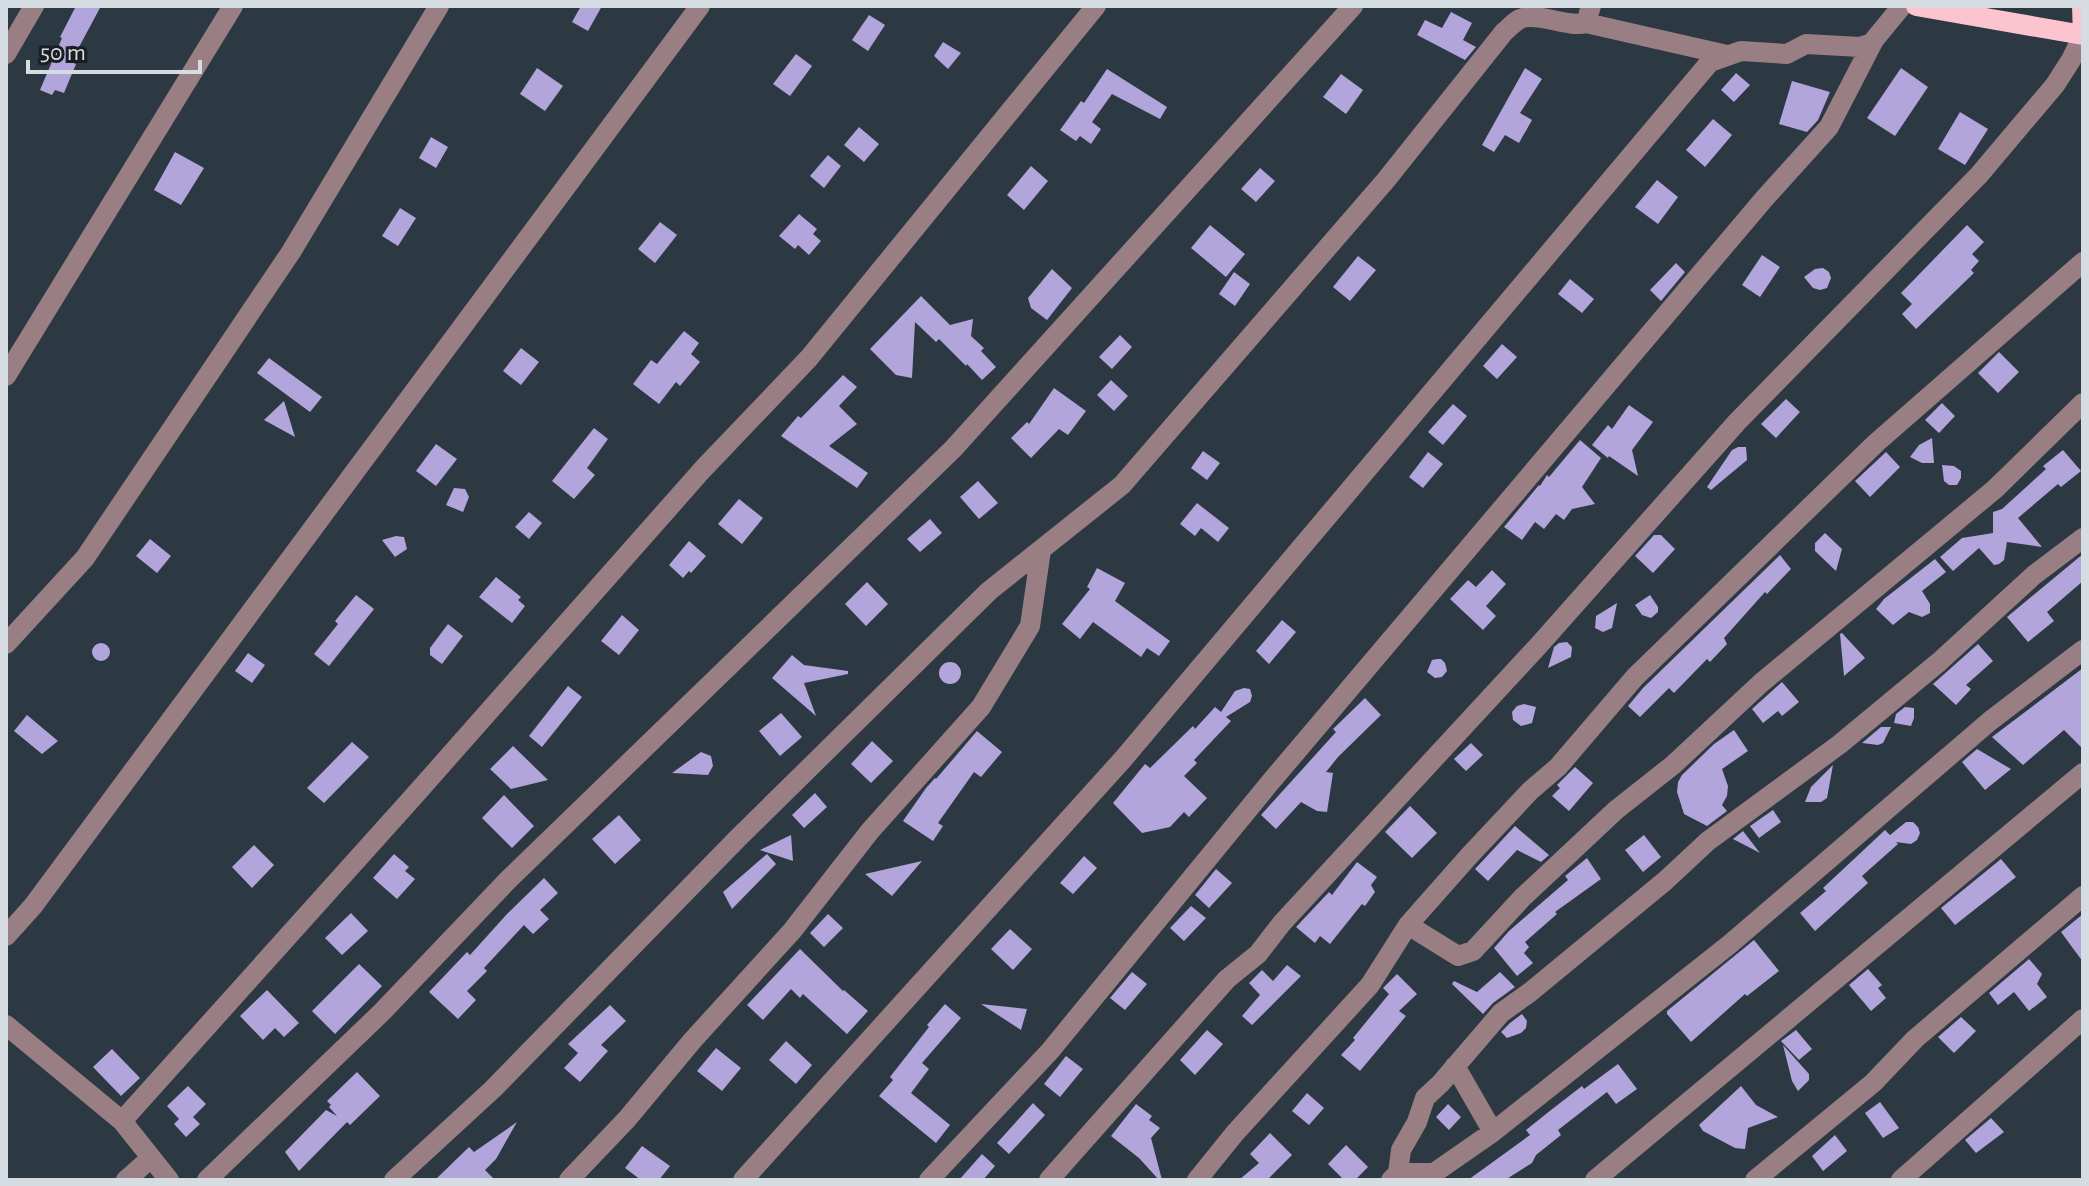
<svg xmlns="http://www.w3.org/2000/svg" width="2089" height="1186" viewBox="0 0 2089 1186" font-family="'Alegreya Sans',sans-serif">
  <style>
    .building { fill: #b1a5db }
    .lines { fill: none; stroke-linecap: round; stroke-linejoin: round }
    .minor { stroke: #997e83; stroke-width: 20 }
    .major { stroke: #fcc4cf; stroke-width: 20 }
  </style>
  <rect width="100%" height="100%" fill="#2c3842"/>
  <path class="building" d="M76,6h25l-30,56 5,2 -12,29 -9,-3 -3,5 -12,-5 22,-52 -2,-1z
    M581,6h21l-14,25 -16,-9z
    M1451,12l21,11 -9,17 13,7 -11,13 -48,-25 8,-15 17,8z
    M869,15l16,10 -17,26 -16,-11z
    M943,42l18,11 -13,16 -14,-13z
    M796,54l16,12 -22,30 -17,-12z
    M537,68l26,18 -18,25 -25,-17z
    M1525,68l17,11 -22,34 12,7 -13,23 -14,-8 -11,17 -12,-7z
    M1901,68l27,19 -33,49 -28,-18z
    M1107,69l60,38 -7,12 -48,-25 -20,28 9,7 -10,15 -11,-8 -4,5 -16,-11 21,-29 3,2z
    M1736,73l14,12 -16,17 -13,-12z
    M1341,74l22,16 -17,24 -23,-17z
    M1792,81l38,11 -12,28 -11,12 -28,-8z
    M1960,112l28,17 -23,36 -27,-16z
    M1713,119l19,16 -27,32 -19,-17z
    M859,127l20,17 -15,18 -20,-17z
    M431,137l17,10 -12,21 -17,-10z
    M175,152l29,16 -23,37 -27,-15z
    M828,155l13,11 -17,22 -14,-12z
    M1031,166l17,15 -24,29 -17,-15z
    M1260,168l15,13 -19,21 -15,-13z
    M1657,180l21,17 -20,27 -23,-17z
    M400,208l16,10 -18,28 -16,-10z
    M799,214l18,15 -4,5 8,7 -12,14 -11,-10 -3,4 -16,-13z
    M660,222l17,13 -22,28 -17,-14z
    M1210,225l35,29 -19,23 -35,-29z
    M1967,225l17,17 -12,12 7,7 -8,9 3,3 -58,56 -14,-15 10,-10 -11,-11z
    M1762,255l18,12 -20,30 -18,-12z
    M1358,256l18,14 -26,31 -17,-14z
    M1676,263l9,9 -24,29 -11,-11z
    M1823,268l6,4 2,6 -4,10 -7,2 -7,-2 -9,-11 11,-8z
    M1052,269l20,19 -25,32 -16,-12 -3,-10z
    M1234,272l16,12 -15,22 -16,-12z
    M1570,279l24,20 -12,14 -24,-19z
    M921,296l29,29 23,-6 -2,17 13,12 -3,3 15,16 -14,13 -15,-16 -1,2 -27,-27 -3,3 -21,-20 -3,56 -16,-3 -26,-26z
    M684,331l15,12 -8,11 9,8 -20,24 -4,-4 -17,22 -26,-20 18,-24 6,4z
    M1120,335l12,12 -20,22 -13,-12z
    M1502,344l15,13 -20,22 -14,-13z
    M521,348l18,14 -18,23 -18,-14z
    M1999,352l20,20 -21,21 -20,-20z
    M269,358l53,39 -12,15 -53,-39z
    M843,375l14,12 -18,19 18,18 -28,22 39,27 -11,15 -76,-52 17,-20 3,2z
    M1111,380l17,16 -14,15 -17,-16z
    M1054,388l32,23 -18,24 -9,-6 -28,29 -20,-20 16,-16 2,2z
    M1786,399l14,13 -24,26 -15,-14z
    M284,401l11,36 -31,-17z
    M1942,403l13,13 -16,17 -14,-13z
    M1453,404l14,12 -24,29 -15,-13z
    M1629,405l24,17 -21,28 6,26 -29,-20 -1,2 -16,-13 16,-20 4,4z
    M594,428l14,11 -21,29 8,7 -21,24 -22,-18z
    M1932,438l2,25h-12l-12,-6 9,-12z
    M1580,440l21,18 -19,29 13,17 -23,5 -8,11 -8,-6 -12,15 -9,-7 -13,18 -18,-13 35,-42 1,1 7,-11 2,2z
    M436,444l21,15 -21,27 -20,-15z
    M1738,447h8l1,13 -36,30 -4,-3 25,-37z
    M2063,450l18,21 -20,16 -3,-3 -40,34 24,29 -35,-5 -3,18 -5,4 -5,1 -15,-17 -26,23 -13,-14 22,-19 31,-5v-21l9,-3 44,-40 -3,-3z
    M1203,451l17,12 -13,17 -16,-12z
    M1428,452l15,12 -20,24 -14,-11z
    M1886,452l14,15 -30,30 -15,-16z
    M1942,465l12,1 7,5v7l-4,7h-8l-5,-4z
    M978,481l20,22 -19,16 -19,-22z
    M454,488l11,1 4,8 -6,15 -17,-7z
    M739,499l24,19 -21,26 -24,-20z
    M1197,503l32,25 -11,14 -17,-14 -6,8 -15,-12z
    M529,512l13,11 -13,16 -14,-12z
    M930,519l12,14 -22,19 -13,-13z
    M1825,533l17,16 -6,22 -21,-20v-8z
    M1654,535h7l14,14 -22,24 -18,-17z
    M396,536l8,1 3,12 -12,8 -13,-17z
    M150,539l21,17 -14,17 -21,-17z
    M689,541l17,15 -15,17 -2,-2 -6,7 -14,-13z
    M2083,554v27l-36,31 7,9 -26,21 -21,-25z
    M1780,555l11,14 -24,25 -2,-2 -41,46 3,6 -17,18 -3,-3 -33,34 -5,-5 -29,29 -12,-11 15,-18z
    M1935,559l11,13 -24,19 8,13v9l-8,4 -13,-5 -16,13 -17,-16 8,-10z
    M1097,568l28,15 -10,18 55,40 -11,15 -12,-8 -6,9 -48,-35 -13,17 -18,-15 28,-35 -3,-2z
    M1492,570l14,14 -20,22 10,10 -13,14 -33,-31 18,-19 8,7z
    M496,577l25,20 -3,3 7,6 -13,17 -33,-26z
    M867,582l21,22 -22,22 -21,-22z
    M356,595l18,14 -45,57 -15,-12 24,-30 -3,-3z
    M1650,595l8,12v5l-7,6 -9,-3 -7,-10z
    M1617,603l-5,25 -9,4 -8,-4 1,-12z
    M622,615l17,15 -20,25 -18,-14z
    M1282,620l14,12 -27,32 -13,-13z
    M448,624l15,12 -21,28 -12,-9v-7z
    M1842,633l23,25 -21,18 -4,-42z
    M1567,642l5,5 -1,10 -23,11 6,-21 5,-4z
    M92 652a9 9 0 1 1 18 0a9 9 0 1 1-18 0Z
    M1978,644l15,17 -27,24 5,4 -15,16 -23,-21z
    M248,653l17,12 -13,18 -17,-12z
    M792,655l12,10 44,6v3l-44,9 12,33 -44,-38z
    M1437,659h4l4,4 2,8 -5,6 -7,1 -8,-6 5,-12z
    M939 673a11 11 0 1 1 22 0a11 11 0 1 1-22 0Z
    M2083,668v81l-19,-19 -41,35 -31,-28z
    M1782,682l17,20 -17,14 -4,-5 -15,12 -11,-14z
    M568,686l14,11 -40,50 -13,-11z
    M1244,688l6,1 2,7 -2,6 -24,15 5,4 -37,39 3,3 -13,13 23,22 -18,19 -5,-5 -14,15 -28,6 -29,-30 32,-39 5,4 43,-42 2,3 20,-22 6,5 14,-21z
    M1365,698l16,17 -43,42 -12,15 7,1 -6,39 -10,-1 -16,-9 -25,27 -15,-14 75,-83 -3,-3z
    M1524,704l12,3 -4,16 -11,3 -8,-6 -1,-8 5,-6z
    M1905,707l9,1v10l-3,8 -17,-3 2,-9z
    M781,713l21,24 -22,19 -21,-25z
    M27,715l31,26 -16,13 -28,-23z
    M1881,727h10l-8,16 -5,2 -16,-2z
    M1734,730l14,21 -26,18 6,17 -1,10 -5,9 5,6 -20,15 -23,-12 -7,-22 1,-10 4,-7 32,-31z
    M977,731l25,21 -21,25 -7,-5 -36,51 5,3 -10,15 -30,-20 23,-33 9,-10 1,1z
    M872,741l21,20 -22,22 -20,-19z
    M352,742l17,15 -45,46 -17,-15z
    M1471,743l12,12 -17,16 -12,-12z
    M513,746l35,34 -37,9 -21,-20z
    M1977,749l34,20 -26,21 -23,-28z
    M701,752l10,4 2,10 -5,9 -36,-2z
    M1833,765l-6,33 -6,4h-16l6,-15z
    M1575,767l18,16 -24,28 -17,-15 8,-8 -3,-3z
    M815,793l12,14 -23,21 -12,-13z
    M504,795l30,31 -22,22 -30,-30z
    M1410,806l27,27 -25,25 -27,-26z
    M1773,810l8,12 -22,16 -9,-12z
    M619,815l22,25 -26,24 -23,-25z
    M1906,822h7l5,5 2,6 -3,7 -6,4 -15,-2 2,2 -36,32 6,7 -53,48 -15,-18 26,-22 -3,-3 62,-58 5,5z
    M1515,826l34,29 -8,7 -24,-12 -29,31 -13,-12z
    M1743,831l17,22 -27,-14z
    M791,835l2,26 -33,-11z
    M1644,835l17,22 -18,15 -18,-22z
    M254,845l20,20 -22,23 -20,-21z
    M394,854l15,13 -4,4 10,8 -18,20 -24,-21z
    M767,854l9,10 -44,45 -9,-17z
    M1084,856l13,12 -24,26 -13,-11z
    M1587,858l14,21 -46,33 2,2 -32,28 4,5 -5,6 9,10 -16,13 -23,-28 15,-17 59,-51 -3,-4z
    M2001,859l15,18 -61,48 -14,-17z
    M922,861l-30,35 -27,-22z
    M1357,862l20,15 -6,8 4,7 -10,14 -3,-2 -32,40 -10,-8 -5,7 -19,-16 33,-35 3,3z
    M1216,869l16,14 -23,25 -14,-13z
    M544,878l14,15 -18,17 9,9 -16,15 -9,-9 -40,43 3,3 -20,20 9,9 -18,19 -29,-27 38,-40 3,3 37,-41z
    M1191,906l15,12 -22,23 -14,-13z
    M351,913l17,18 -26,24 -17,-17z
    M828,914l15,14 -19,19 -14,-14z
    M2083,914v48l-22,-30z
    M1010,929l22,20 -19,21 -22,-21z
    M1754,940l25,31 -32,25 -2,-2 -54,48 -24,-28v-3z
    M800,949l43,42 1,-1 24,21 -21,23 -44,-40 -3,4 -9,-9 -28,31 -16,-15z
    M2029,959l13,15 -5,10 10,13 -18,14 -15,-19 -16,13 -9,-12z
    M359,964l23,22 -47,48 -23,-23z
    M1287,965l14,11 -49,49 -10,-9 18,-21 -11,-12 13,-13 11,11z
    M1868,969l14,16 -4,3 8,10 -15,13 -22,-26z
    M1132,972l15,12 -22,26 -15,-12z
    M1500,972l15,15 -22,16 -10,11 -31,-30 2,-3 23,11z
    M1397,974l20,20 -18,17 7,5 -46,55 -19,-16 14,-15 -2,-2 36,-44 -6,-6z
    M267,990l32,33 -15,14 -9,-9 -12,12 -23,-24z
    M945,1004l16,14 -39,45 7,6 -18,24 39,32 -14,18 -57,-47 14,-16 -3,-3 39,-50 -2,-2z
    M981,1004l46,5 -6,21z
    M610,1005l16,16 -25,24 7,6 -28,31 -16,-14 14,-15 -10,-9z
    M1522,1014l5,7 -1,7 -5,5 -14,5 -6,-6 9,-9z
    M1961,1017l15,14 -22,22 -16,-16z
    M1207,1030l16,14 -28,31 -15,-15z
    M1796,1030l16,19 -13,11 -18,-19z
    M786,1041l26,24 -16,19 -27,-24z
    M1783,1045l26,29v6l-11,11 -6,-10z
    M716,1048l25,20 -19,23 -25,-20z
    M112,1049l28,29 -19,18 -28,-29z
    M1066,1056l17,13 -23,28 -16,-13z
    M1618,1064l19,25 -21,15 -9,-12 -49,38 3,5 -25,20 -4,8 -27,17h-37l62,-45 -4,-5 25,-20 31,-24 2,3z
    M357,1072l23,24 -30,29 -3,-3 -48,49 -14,-19 41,-42 11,6 -8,-9 2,-2 -4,-4z
    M188,1086l18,18 -13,13 7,7 -14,13 -12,-13 5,-5 -12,-13z
    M1741,1086l15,19 22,12 -30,11 -3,21 -10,-1 -32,-17 -4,-6z
    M1307,1093l17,15 -15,17 -17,-14z
    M1880,1102l19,26 -16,10 -18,-25z
    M1033,1103l12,12 -36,39 -12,-11z
    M1136,1104l16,12 -3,4 11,8 -9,10 11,42h-3l-20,-22 -28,-22z
    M1448,1104l13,13 -12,13 -13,-13z
    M1991,1118l13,14 -28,21 -11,-13z
    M517,1122l-21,37 -11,11 10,10h-60l34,-33 5,5z
    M1270,1133l22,22 -25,25h-28l20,-17 -9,-9z
    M1835,1135l12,16 -24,20 -11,-15z
    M1346,1145l22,22 -13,13h-11l-16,-16z
    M642,1146l28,20 -11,14h-18l-16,-12z
    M982,1154l13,12 -12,14h-24z"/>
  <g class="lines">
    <path class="minor" d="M1586,23l141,32
      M6,54l28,-48
      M6,376l227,-370
      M6,644l79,-86 206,-306 148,-246
      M1408,925l50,31 15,-5 49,-53 94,-88 57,-45 88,-82 234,-194 88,-86
      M6,936l27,-30 667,-900
      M6,1025l116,96 47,59
      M1455,1066l38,66
      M122,1121l292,-325 289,-327 106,-111 287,-352
      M1398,1173l3,-23 16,-28 8,-24 16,-15 60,-70 28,-20 136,-112 43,-40 132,-97 99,-82 95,-87 49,-37
      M126,1180l25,-22
      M207,1180l175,-168 126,-132 445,-431 400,-443
      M394,1180l99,-91 245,-251 251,-247 133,-106 264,-305 118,-148c5,-4 10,-10 16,-13 17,-8 46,9 66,4l5,-17
      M569,1180l58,-61 65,-78 100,-110 78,-100 111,-124 49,-81 11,-76
      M743,1180l381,-422 586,-696 31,-11 46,3 19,-10 54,3 12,-4
      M929,1180l121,-129 218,-266 496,-586 65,-72 45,-87 28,-34
      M1049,1180l178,-201 31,-25 24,-31 257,-278 198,-223 242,-247 76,-90 16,-25 12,-25
      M1197,1180l38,-47 135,-148 38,-60 61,-69 61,-65 28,-24 77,-90 241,-234 207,-181
      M1391,1180l7,-7h36l59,-41 237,-188 260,-223 93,-71
      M1595,1180l488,-407
      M1755,1180l118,-97 42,-44 168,-143
      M1901,1180l182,-161"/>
    <path class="major" d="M1916,6l167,29 -1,-29"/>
  </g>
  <rect width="2089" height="1186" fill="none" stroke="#d5dde3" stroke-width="16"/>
  <path d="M28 60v12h172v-12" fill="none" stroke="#d5dde3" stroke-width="4"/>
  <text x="40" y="60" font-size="24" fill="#d5dde3" stroke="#191e23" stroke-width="6" paint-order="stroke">50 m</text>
</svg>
